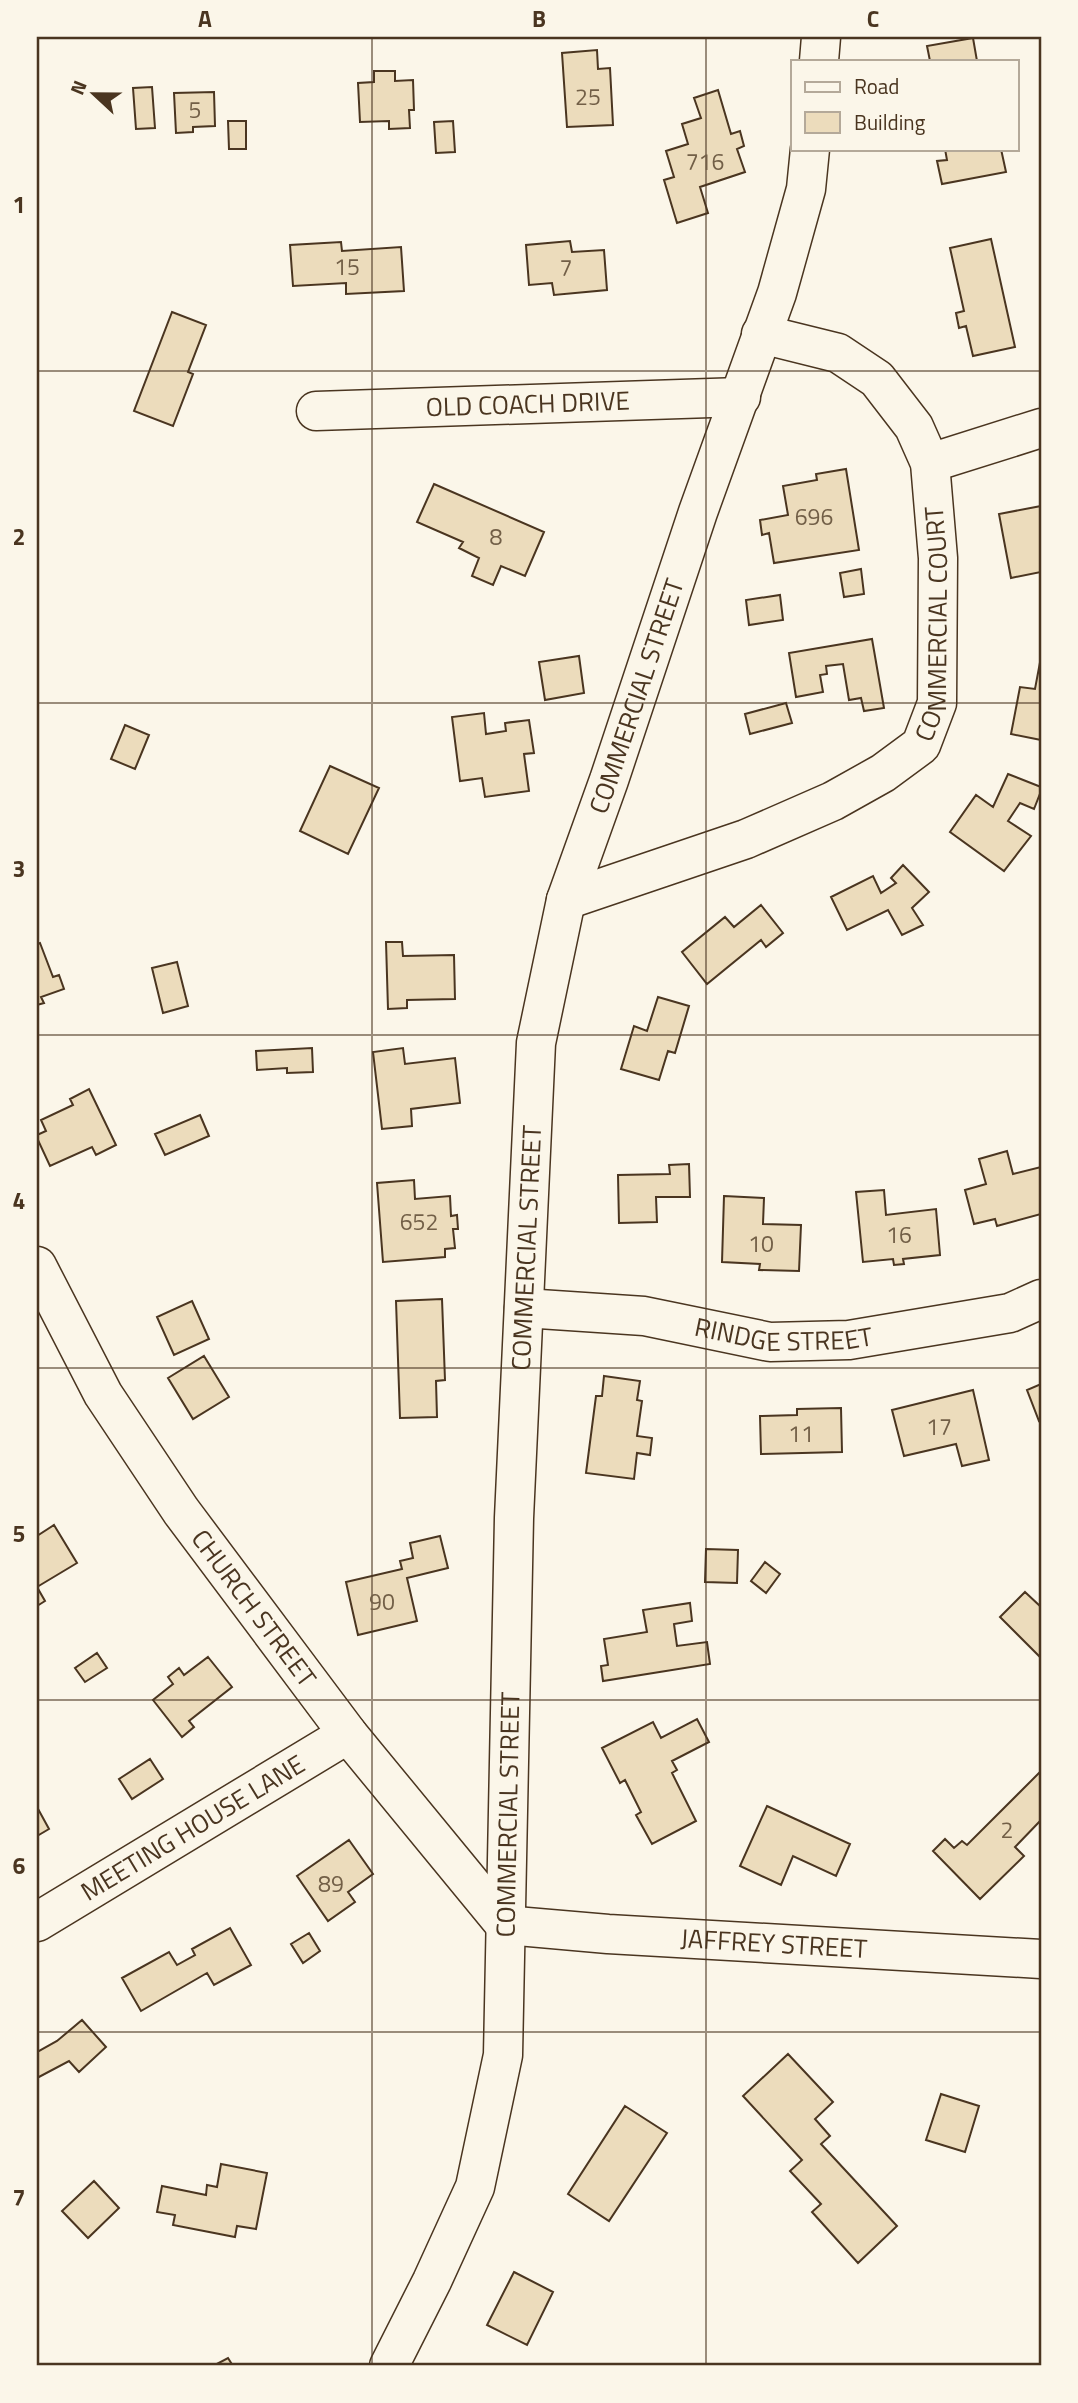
<svg xmlns="http://www.w3.org/2000/svg" width="1078" height="2403" viewBox="0 0 1078 2403" font-family="'Titillium Web',sans-serif">
  <style>
    .building { fill: #ecdcbc; stroke: #4a3520; stroke-width: 2 }
    .lines { fill: none; stroke-linecap: round; stroke-linejoin: round }
    .minor-casing { stroke: #4a3520; stroke-width: 41 }
    .major-casing { stroke: #4a3520; stroke-width: 41 }
    .minor { stroke: #fbf6e9; stroke-width: 38 }
    .major { stroke: #fbf6e9; stroke-width: 38 }
    .grid { fill: none; stroke: #4a3520; stroke-width: 2; stroke-opacity: 0.55 }
    .labels { text-anchor: middle; stroke-width: 5; stroke-linejoin: round; paint-order: stroke }
    .number-label { font-size: 23px; fill: #725f47 }
    .street-label { font-size: 26px; fill: #4a3520; stroke: #fbf6e9 }
    .neatline { fill: none; stroke: #4a3520; stroke-width: 2.5 }
    .grid-label { font-size: 23px; text-anchor: middle; font-weight: bold; fill: #4a3520 }
  </style>
  <rect width="100%" height="100%" fill="#fbf6e9"/>
  <path class="building" d="M973,38l4,23h-47l-3,-15z
    M597,50l1,19 12,-1 3,57 -46,2 -5,-74z
    M374,71h21v10l18,-1 1,30h-5l1,18 -21,1v-8l-29,1 -2,-39 16,-1z
    M152,87l3,41 -19,1 -3,-41z
    M718,90l13,44 9,-3 4,15 -7,3 8,23 -45,15 8,26 -31,10 -13,-43 10,-3 -8,-26 22,-7 -6,-20 19,-6 -7,-20z
    M214,92l1,34 -22,1v5l-17,1 -2,-40z
    M228,121h18v28h-17z
    M453,121l2,31 -19,1 -2,-31z
    M945,149h56l5,23 -64,12 -5,-23 10,-1z
    M991,239l24,108 -42,9 -7,-30 -7,2 -3,-15 8,-2 -14,-63z
    M570,241l2,11 32,-2 3,40 -53,5 -2,-12 -23,2 -3,-40z
    M341,242l1,9 59,-4 3,44 -58,3v-11l-53,3 -3,-41z
    M172,312l34,13 -18,47 5,2 -20,52 -39,-15z
    M846,469l13,81 -85,13 -5,-30 -7,2 -2,-15 28,-5 -5,-29 34,-6 -1,-6z
    M434,484l110,48 -19,44 -24,-10 -8,19 -21,-9 7,-18 -20,-10 4,-6 -46,-20z
    M1041,506v66l-30,6 -12,-64z
    M861,569l3,25 -20,3 -4,-24z
    M780,595l3,25 -34,5 -3,-25z
    M872,639l12,69 -20,3 -3,-13 -12,2 -6,-36 -17,2 1,8 -7,1 3,17 -27,5 -7,-44z
    M579,656l5,37 -39,7 -6,-38z
    M1041,657v83l-30,-6 9,-47 15,2z
    M786,703l6,20 -42,11 -5,-20z
    M484,713l2,21 20,-3 -1,-8 24,-3 5,33 -10,1 5,37 -44,6 -3,-19 -22,3 -8,-64z
    M125,725l24,10 -14,34 -24,-10z
    M330,766l49,22 -31,66 -48,-23z
    M1008,774l33,13v4l-7,18 -14,-6 -12,18 23,15 -27,35 -54,-39 26,-37 17,12z
    M903,865l26,27 -17,16 11,17 -21,10 -14,-25 -41,20 -16,-33 42,-21 8,17 15,-10 -5,-5z
    M761,905l22,28 -17,14 -5,-7 -54,44 -25,-32 43,-35 9,10z
    M386,942h16l1,14 51,-1 1,44 -48,1v8l-19,1z
    M40,943l13,34 6,-2 5,14 -23,8 3,6 -7,2v-61z
    M177,962l11,44 -25,7 -11,-45z
    M658,997l31,9 -14,47 -7,-2 -9,29 -38,-11 13,-43 13,5z
    M312,1048l1,24 -26,1v-5l-30,2 -1,-19z
    M403,1048l2,16 50,-6 5,45 -49,6 1,17 -30,3 -9,-77z
    M89,1089l27,56 -20,10 -4,-8 -42,19 -13,-28v-3l9,-4 -5,-11 32,-15 -3,-6z
    M200,1115l9,21 -44,19 -10,-21z
    M1007,1151l6,23 28,-7v47l-44,12 -2,-7 -21,5 -9,-34 21,-6 -7,-25z
    M689,1164l1,33h-34l1,25 -38,1 -1,-48 52,-1 -1,-9z
    M414,1180l1,19 35,-3 1,20 6,-1 1,14h-5l2,19 -10,1v8l-62,5 -6,-79z
    M884,1190l2,25 50,-6 4,46 -37,4 1,5 -10,1 -1,-6 -30,3 -7,-70z
    M724,1196l40,2 -1,26 38,1 -2,46 -40,-1 1,-6 -38,-2z
    M442,1299l3,81 -9,1 1,36 -37,1 -4,-117z
    M192,1301l17,38 -35,16 -17,-38z
    M204,1356l25,41 -36,22 -25,-41z
    M604,1376l36,5 -3,19 5,1 -5,35 15,2 -2,17 -13,-2 -3,26 -48,-6 10,-77h6z
    M1041,1384v36l-2,1 -12,-31z
    M973,1390l16,70 -27,6 -6,-22 -52,12 -12,-46z
    M841,1408l1,44 -81,2 -1,-38 37,-1v-6z
    M54,1525l23,38 -40,24 8,14 -8,5v-70z
    M440,1536l8,32 -41,10 10,43 -59,14 -12,-53 56,-13 -2,-8 13,-3 -3,-15z
    M706,1549l32,1 -1,33 -32,-1z
    M765,1562l15,12 -14,19 -15,-12z
    M1025,1592l16,15v51l-41,-41z
    M690,1603l2,18 -18,3 3,22 30,-4 3,22 -107,17 -2,-15 7,-1 -4,-26 43,-7 -4,-22z
    M97,1653l10,15 -22,14 -10,-14z
    M208,1657l24,30 -43,34 5,6 -12,10 -29,-37 20,-16 -5,-7 11,-9 5,7z
    M697,1719l12,23 -37,19 5,9 -5,3 24,48 -44,23 -16,-29 5,-3 -16,-32 -5,3 -18,-35 51,-26 8,16z
    M150,1759l13,20 -31,20 -13,-20z
    M1041,1771v49l-26,27 9,9 -44,43 -47,-48 12,-12 9,9 8,-7 5,4z
    M767,1806l83,38 -14,32 -43,-20 -12,29 -41,-19z
    M37,1807l12,22 -12,7z
    M349,1840l24,34 -25,18 7,10 -27,19 -31,-45z
    M230,1928l21,37 -37,20 -7,-12 -66,38 -19,-33 47,-26 8,13 18,-10 -3,-6z
    M309,1933l11,18 -17,12 -12,-19z
    M82,2020l24,27 -27,25 -10,-11 -32,17v-26l20,-11z
    M788,2054l45,48 -18,17 15,17 -9,8 76,82 -39,37 -46,-51 9,-8 -31,-33 12,-11 -59,-64z
    M941,2094l38,12 -14,46 -39,-12z
    M625,2106l42,27 -58,88 -41,-27z
    M221,2164l46,9 -11,56 -19,-3 -2,11 -62,-12 2,-10 -18,-3 5,-26 44,9 1,-10 10,2z
    M94,2181l25,27 -31,30 -26,-27z
    M514,2272l39,20 -26,53 -40,-20z
    M228,2358l5,8h-20z"/>
  <g class="lines">
    <defs>
      <g id="minor">
        <path id="s1" d="M316,411l425,-14"/>
        <path d="M930,463l111,-35"/>
        <path id="s2" d="M566,900l180,-61 87,-38 50,-28 38,-28 16,-42 1,-145 -8,-95 -16,-36 -37,-48 -39,-26 -77,-19"/>
        <path id="s3" d="M37,1266l66,128 78,117 167,223 157,191 103,9 433,25"/>
        <path id="s4" d="M524,1308l120,8 126,26 79,-2 161,-27 31,-14"/>
        <path id="s5" d="M37,1922l311,-188"/>
      </g>
      <g id="major">
        <path d="M819,61l2,-24"/>
        <path id="s6" d="M389,2366l43,-85 43,-94 28,-132 11,-537 22,-475 30,-143 43,-120 89,-268 79,-219 29,-104 4,-40"/>
      </g>
    </defs>
    <use href="#minor" class="minor-casing"/>
    <use href="#major" class="major-casing"/>
    <use href="#minor" class="minor"/>
    <use href="#major" class="major"/>
  </g>
  <path class="grid" d="M372,37v2329M706,37v2329M37,371h1004M37,703h1004M37,1035h1004M37,1368h1004M37,1700h1004M37,2032h1004"/>
  <g class="labels">
    <g class="number-label">
      <text x="588" y="105">25</text>
      <text x="195" y="118">5</text>
      <text x="705" y="170">716</text>
      <text x="347" y="275">15</text>
      <text x="566" y="276">7</text>
      <text x="814" y="525">696</text>
      <text x="496" y="545">8</text>
      <text x="419" y="1230">652</text>
      <text x="899" y="1243">16</text>
      <text x="761" y="1252">10</text>
      <text x="939" y="1435">17</text>
      <text x="801" y="1442">11</text>
      <text x="382" y="1610">90</text>
      <text x="1007" y="1838">2</text>
      <text x="331" y="1892">89</text>
    </g>
    <g class="street-label">
      <text dy="9" stroke="none"><textPath href="#s1" startOffset="212">OLD COACH DRIVE</textPath></text>
      <text dy="9" stroke="none"><textPath href="#s2" startOffset="513">COMMERCIAL COURT</textPath></text>
      <text dy="9" stroke="none"><textPath href="#s6" startOffset="1708">COMMERCIAL STREET</textPath></text>
      <text dy="9" stroke="none"><textPath href="#s6" startOffset="1141">COMMERCIAL STREET</textPath></text>
      <text dy="9" stroke="none"><textPath href="#s4" startOffset="262">RINDGE STREET</textPath></text>
      <text dy="9" stroke="none"><textPath href="#s3" startOffset="406">CHURCH STREET</textPath></text>
      <text dy="9" stroke="none"><textPath href="#s6" startOffset="574">COMMERCIAL STREET</textPath></text>
      <text dy="9" stroke="none"><textPath href="#s5" startOffset="182">MEETING HOUSE LANE</textPath></text>
      <text dy="9" stroke="none"><textPath href="#s3" startOffset="1080">JAFFREY STREET</textPath></text>
    </g>
  </g>
  <rect width="1078" height="2403" fill="none" stroke="#fbf6e9" stroke-width="77"/>
  <rect x="791" y="60" width="228" height="91" fill="#fbf6e9" stroke="#b4a999" stroke-width="2"/>
  <rect x="805" y="82" width="35" height="10" fill="#fbf6e9" stroke="#b4a999" stroke-width="2"/>
  <text x="854" y="94" font-size="21" fill="#4a3520">Road</text>
  <rect x="805" y="112" width="35" height="21" fill="#ecdcbc" stroke="#b4a999" stroke-width="2"/>
  <text x="854" y="130" font-size="21" fill="#4a3520">Building</text>
  <g transform="translate(94 94) rotate(292)" stroke="#fbf6e9" stroke-width="5" paint-order="stroke">
  <path d="M0-5L12 26L0 18L-12 26Z" fill="#4a3520"/>
  <text y="-10" font-size="19" font-weight="bold" text-anchor="middle" fill="#4a3520">N</text>
  </g>
  <rect x="38" y="38" width="1002" height="2326" class="neatline"/>
  <g class="grid-label">
    <text x="205" y="27">A</text>
    <text x="539" y="27">B</text>
    <text x="873" y="27">C</text>
    <text x="19" y="213">1</text>
    <text x="19" y="545">2</text>
    <text x="19" y="877">3</text>
    <text x="19" y="1209">4</text>
    <text x="19" y="1542">5</text>
    <text x="19" y="1874">6</text>
    <text x="19" y="2206">7</text>
  </g>
</svg>
